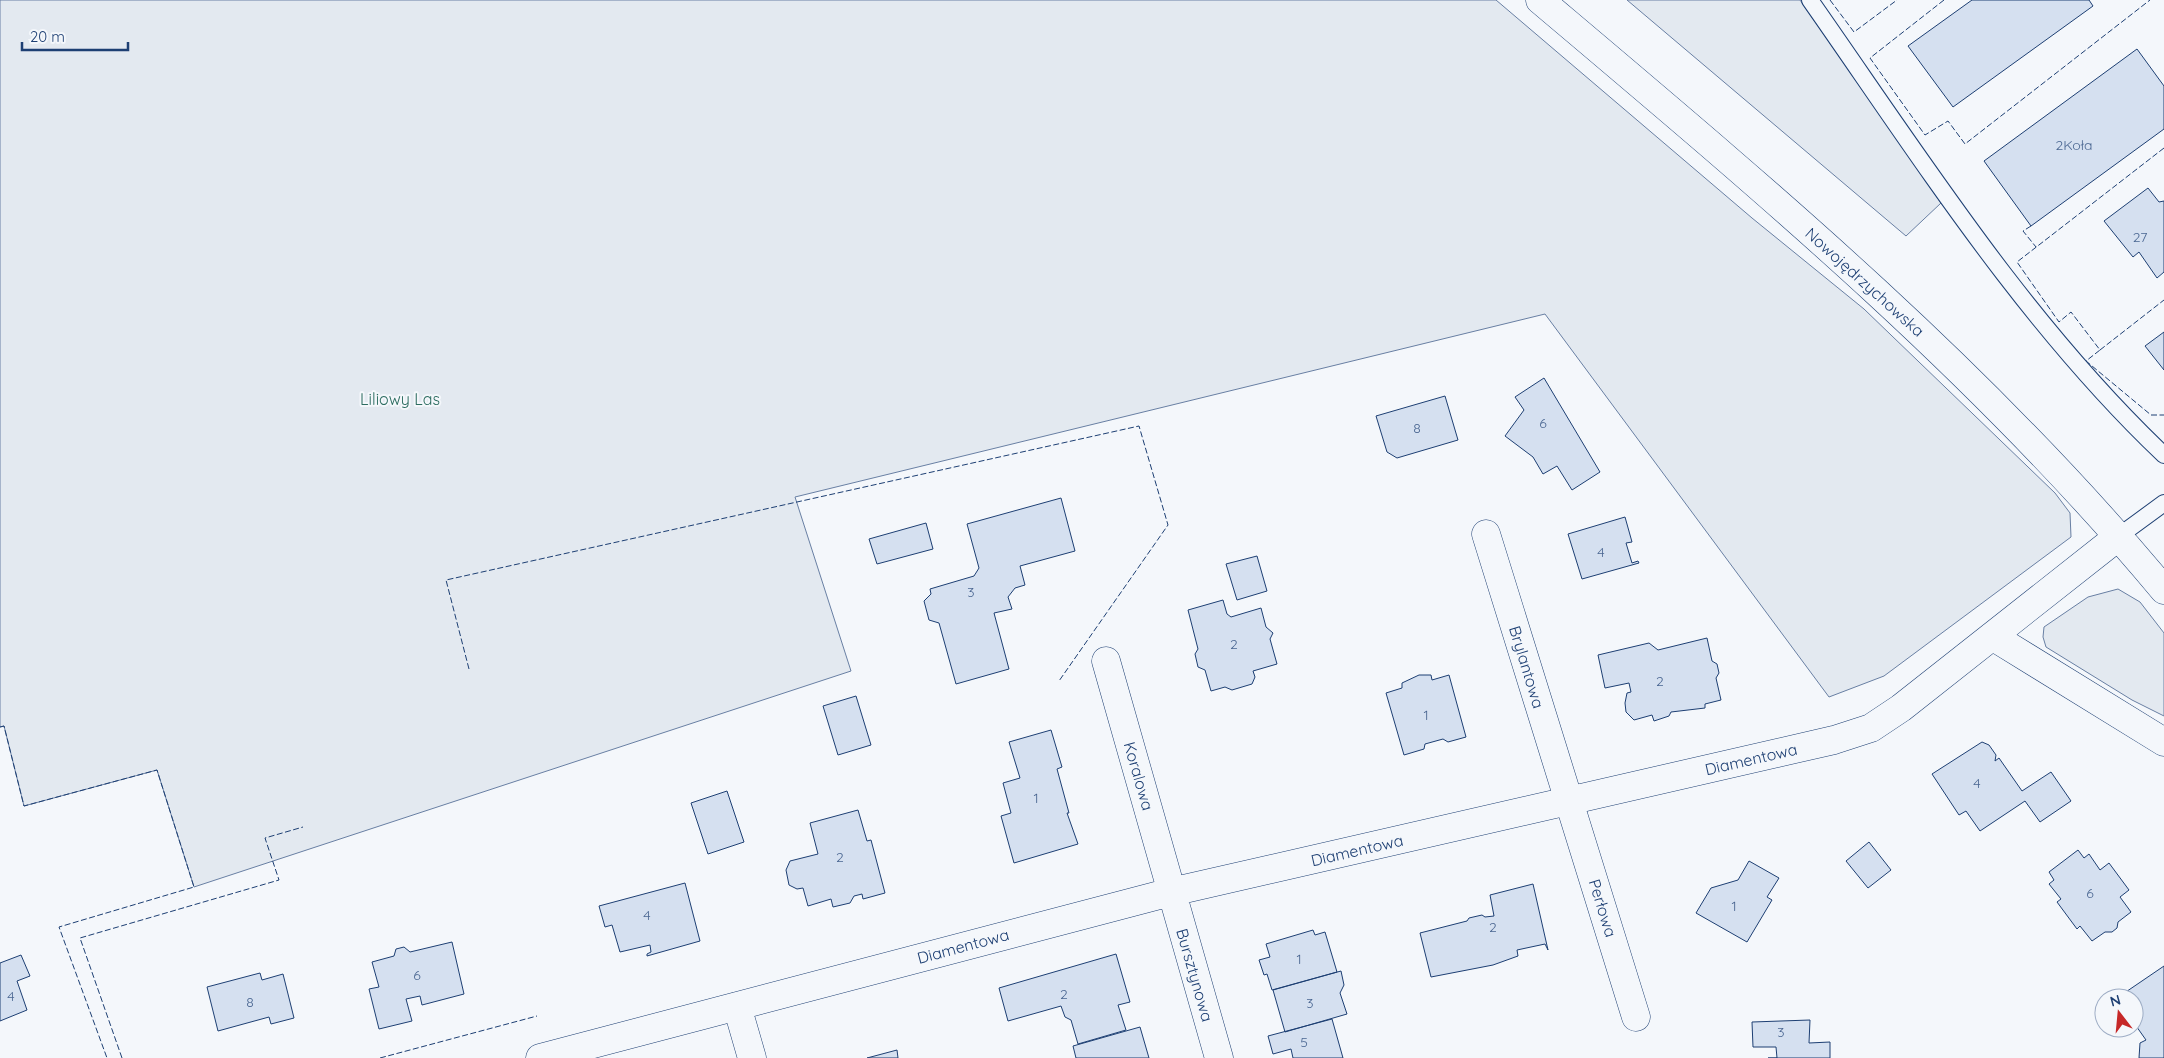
<svg xmlns="http://www.w3.org/2000/svg" width="2164" height="1058" viewBox="0 0 2164 1058" font-family="Quicksand,sans-serif">
  <style>
    .green { fill: #e3e9f0; stroke: #687fa3 }
    .building { fill: #d5e0f0; stroke: #1d3f73 }
    .lines { fill: none; stroke-linecap: round; stroke-linejoin: round }
    .service-casing { stroke: #1d3f73; stroke-width: 18 }
    .minor-casing { stroke: #1d3f73; stroke-width: 29 }
    .tertiary-casing { stroke: #1d3f73; stroke-width: 29 }
    .service { stroke: #f4f7fb; stroke-width: 16 }
    .minor { stroke: #f4f7fb; stroke-width: 28 }
    .tertiary { stroke: #f4f7fb; stroke-width: 28 }
    .fence { stroke: #1d3f73; stroke-width: 1; stroke-dasharray: 6 2.5; stroke-linecap: butt }
    .labels { text-anchor: middle; stroke-width: 4; stroke-linejoin: round; paint-order: stroke }
    .number-label { font-size: 14px; fill: #4b6792 }
    .street-label { font-size: 16px; fill: #1d3f73; stroke: #f4f7fb }
    .park-label { font-size: 16px; fill: #2c6c60; stroke: #f4f7fb }
  </style>
  <rect width="100%" height="100%" fill="#f4f7fb"/>
  <path class="green" d="M0,0h1496l256,218 112,91 191,184 15,20 1,24 -187,139 -55,21 -284,-383 -750,183 56,174 -657,216 -37,-117 -133,36 -20,-80 -4,1z
    M1627,0h173l141,203 -35,33z
    M2118,589l22,13 24,31v83l-32,-16 -86,-53 -3,-10 1,-10 44,-30z"/>
  <path class="building" d="M1972,0h117l4,6 -140,101 -45,-61z
    M2137,49l27,37v43l-133,97 -47,-65z
    M2148,188l11,14 5,-1v71l-7,6 -18,-26 -6,5 -29,-36z
    M2164,332v38l-19,-24z
    M1544,378l56,94 -28,18 -15,-24 -14,8 -10,-17 -28,-21 19,-26 -9,-13z
    M1445,396l13,44 -61,18 -10,-6 -11,-36z
    M1061,498l14,53 -55,15 5,19 -10,3 -7,9 4,12 -18,4 15,56 -53,15 -17,-61 -10,-3 -5,-19 7,-7 -1,-5 44,-13 5,-8 -12,-44z
    M1625,517l7,25 -6,1 6,20 6,-2 1,2 -57,16 -14,-45z
    M926,523l7,26 -56,15 -8,-25z
    M1257,556l10,35 -30,9 -11,-36z
    M1223,600l4,14 4,3 30,-9 5,19 7,6 -3,6 7,25 -24,7 2,6 -3,7 -20,6 -7,-3 -14,4 -6,-21 -7,-3 -3,-13 3,-5 -10,-39z
    M1707,638l5,23 5,3 2,9 -3,5 5,22 -16,4v4l-34,4 -2,4 -15,5 -2,-6 -18,5 -8,-8 -1,-9 2,-10 4,-1 -2,-9 -24,5 -7,-33 51,-12 9,7z
    M1419,675h12l1,5 17,-5 17,62 -18,5 -5,-3 -18,5 -1,5 -20,6 -18,-62 16,-5v-5z
    M856,696l15,49 -33,10 -15,-49z
    M1051,730l11,37 -5,2 12,44h-2l11,31 -64,19 -13,-47 10,-3 -8,-30 17,-5 -11,-36z
    M1982,742l7,3 7,10 -1,6 4,-3 23,33 29,-19 20,29 -31,21 -15,-21 -45,30 -14,-20 -7,4 -27,-41z
    M727,791l17,51 -36,12 -17,-51z
    M858,810l9,31 4,-1 14,53 -22,6 -1,-5 -8,2 -4,7 -17,4 -2,-8 -23,7 -5,-18 -6,1 -8,-4 -3,-15 4,-9 28,-7 -8,-31z
    M1869,842l22,28 -23,18 -22,-27z
    M2078,850l6,8 5,-4 11,16 9,-7 20,27 -9,7 11,15 -13,10 -1,6 -5,4h-7l-13,9 -12,-15 -3,3 -20,-27 4,-3 -12,-15 5,-4 -5,-8z
    M1749,861l30,17 -12,19 5,3 -25,42 -51,-29 15,-25 27,-8z
    M685,883l15,58 -53,15v-2l4,-2 -1,-7 -30,7 -8,-27 -7,2 -6,-21z
    M1533,884l15,66 -3,-6 -28,6 1,6 -25,9 -62,12 -11,-44 47,-12 2,-3 13,-3 3,2 9,-1 -4,-21z
    M1313,930l2,5 10,-3 12,40 -65,18 -5,-16 -3,1 -5,-15 11,-3 -4,-13z
    M452,942l12,52 -42,11 -2,-9 -14,3 6,22 -33,8 -10,-40 10,-2 -7,-25 22,-6 2,-7 8,-2 6,5z
    M1116,954l14,48 -12,3 8,25 -48,14 -7,-24 -6,-3 -4,-11 -53,15 -9,-33z
    M21,955l9,21 -13,5 10,29 -27,11v-58z
    M2164,966v92h-25l1,-15 6,-3 -12,-17v-25h-17z
    M1341,971l3,14 -4,8 7,21 -62,18 -12,-42z
    M260,973l2,7 21,-6 11,44 -23,6 -2,-7 -51,14 -11,-44z
    M1332,1019l11,39h-50l-2,-9 -18,5 -5,-18z
    M1810,1020l-1,23 21,-1v16h-62h9l-1,-11h-23l-1,-25z
    M1140,1027l9,31h-73l-3,-12z
    M897,1050l1,8h-31z"/>
  <g class="lines">
    <defs>
      <path id="service" d="M1810,0c110,157 214,322 354,455
        M2119,536l45,-33"/>
      <path id="minor" d="M1486,534l150,483
        M1992,636l172,106
        M1106,661l113,397
        M737,1006l15,52
        M540,1058l631,-166 663,-152 37,-12 30,-20 218,-172"/>
      <path id="tertiary" d="M1540,0c219,185 440,369 624,590"/>
    </defs>
    <use href="#service" class="service-casing"/>
    <use href="#minor" class="minor-casing"/>
    <use href="#tertiary" class="tertiary-casing"/>
    <use href="#service" class="service"/>
    <use href="#minor" class="minor"/>
    <use href="#tertiary" class="tertiary"/>
    <path class="fence" d="M1830,0l24,32 43,-32
      M1944,0l-74,58 55,77 23,-14 17,23 185,-144
      M2164,148l-147,114 42,60 12,-10 29,38 -14,11 65,54h13
      M2031,226l-8,5 13,16
      M2100,350l64,-50
      M469,669l-23,-89 693,-154 29,99 -109,156
      M0,727l4,-1 20,80 133,-36 37,117 -135,40 48,131
      M122,1058l-42,-120 199,-58 -14,-42 38,-11
      M380,1058l157,-42"/>
  </g>
  <g class="labels">
    <g class="number-label">
      <text x="2074" y="150">2Koła</text>
      <text x="2140" y="242">27</text>
      <text x="1543" y="428">6</text>
      <text x="1417" y="433">8</text>
      <text x="1601" y="557">4</text>
      <text x="971" y="597">3</text>
      <text x="1234" y="649">2</text>
      <text x="1660" y="686">2</text>
      <text x="1426" y="720">1</text>
      <text x="1977" y="788">4</text>
      <text x="1036" y="803">1</text>
      <text x="840" y="862">2</text>
      <text x="2090" y="898">6</text>
      <text x="1734" y="911">1</text>
      <text x="647" y="920">4</text>
      <text x="1493" y="932">2</text>
      <text x="1299" y="964">1</text>
      <text x="417" y="980">6</text>
      <text x="1064" y="999">2</text>
      <text x="11" y="1001">4</text>
      <text x="250" y="1007">8</text>
      <text x="1310" y="1008">3</text>
      <text x="1781" y="1037">3</text>
      <text x="1304" y="1047">5</text>
    </g>
    <g class="street-label">
      <text transform="translate(1865 282) rotate(42)" y="6">Nowojędrzychowska</text>
      <text transform="translate(1527 667) rotate(73)" y="6">Brylantowa</text>
      <text transform="translate(1751 759) rotate(-13)" y="6">Diamentowa</text>
      <text transform="translate(1139 776) rotate(74)" y="6">Koralowa</text>
      <text transform="translate(1357 850) rotate(-13)" y="6">Diamentowa</text>
      <text transform="translate(1603 908) rotate(73)" y="6">Perłowa</text>
      <text transform="translate(963 946) rotate(-15)" y="6">Diamentowa</text>
      <text transform="translate(1195 975) rotate(74)" y="6">Bursztynowa</text>
    </g>
    <g class="park-label">
      <text x="400" y="405">Liliowy Las</text>
    </g>
  </g>
  <g transform="translate(2119 1013) rotate(344)"><circle r="24" fill="#f4f7fb" stroke="#9eadc5"/>
  <path d="M0-4L9 19L0 12L-9 19Z" fill="#c62828"/>
  <text y="-8" font-size="14" font-weight="bold" text-anchor="middle" fill="#1d3f73">N</text>
  </g>
  <path d="M22 42v8h106v-8" fill="none" stroke="#1d3f73" stroke-width="2.5"/>
  <text x="30" y="42" font-size="15" fill="#1d3f73" stroke="#f4f7fb" stroke-width="4" paint-order="stroke">20 m</text>
</svg>
